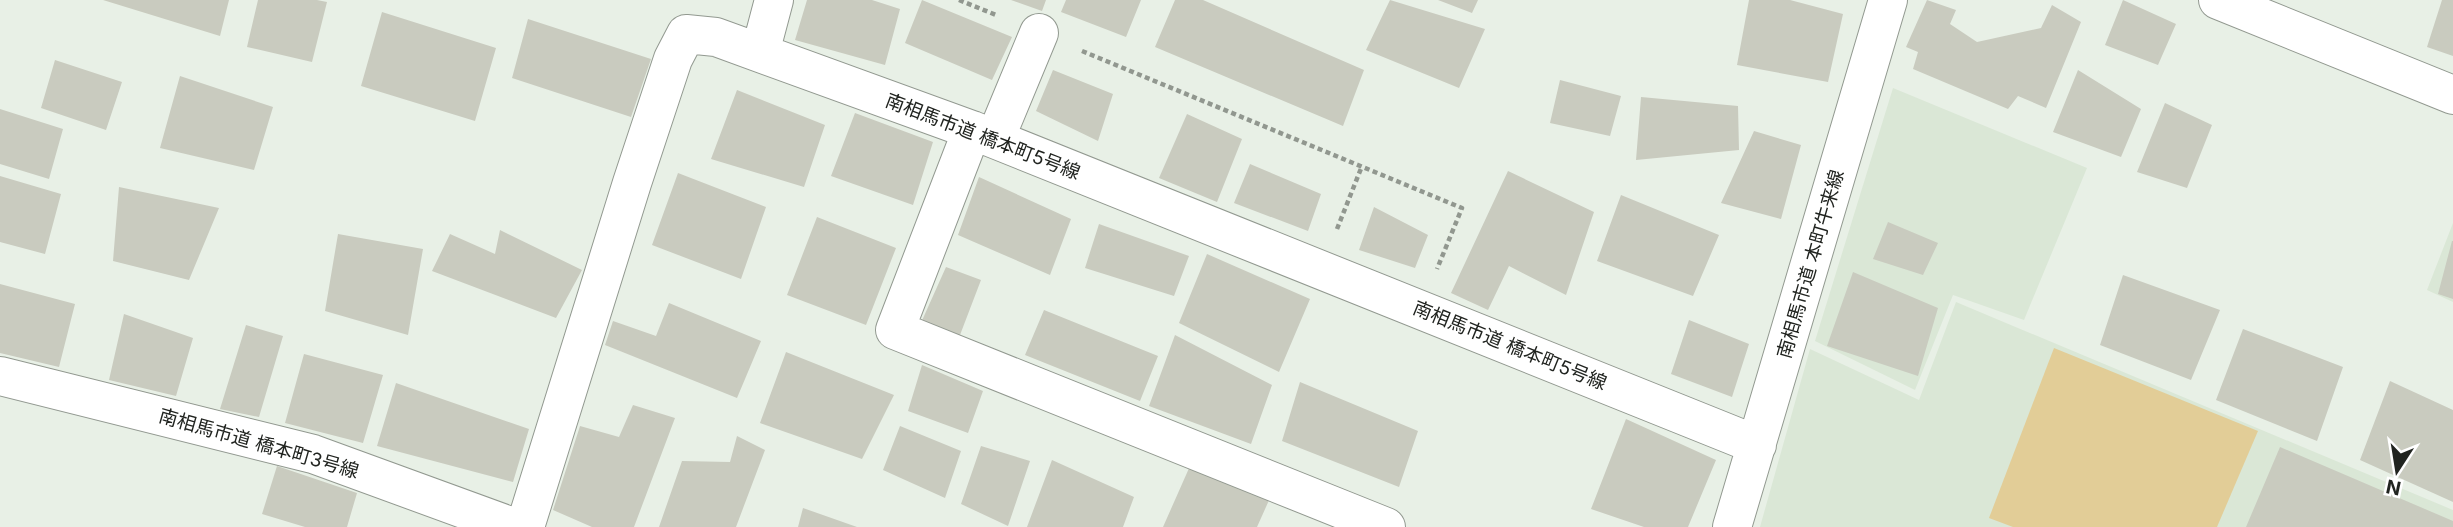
<svg xmlns="http://www.w3.org/2000/svg" width="2453" height="527" viewBox="0 0 2453 527" font-family="Inter,'Noto Sans JP',sans-serif">
  <style>
    .built { fill: #dae7d6 }
    .green { fill: #e2cd97 }
    .building { fill: #c9cbbf }
    .lines { fill: none; stroke-linecap: round; stroke-linejoin: round }
    .street-casing { stroke: #929990; stroke-width: 40 }
    .path { stroke: #91978f; stroke-width: 4.5; stroke-dasharray: 5 3.5; stroke-linecap: butt }
    .street { stroke: #fff; stroke-width: 38 }
    .labels { text-anchor: middle; stroke-width: 5; stroke-linejoin: round; paint-order: stroke }
    .street-label { font-size: 19px; fill: #212420; stroke: #fff }
  </style>
  <rect width="100%" height="100%" fill="#e8f0e6"/>
  <path class="built" d="M1893,88l194,80 -63,152 -71,-25 -38,95 -100,-49z
    M2453,223v79l-26,-12z
    M1956,302l497,208v17h-693l50,-178 109,51z"/>
  <path class="green" d="M2054,348l204,83 -41,96h-204l-24,-9z"/>
  <path class="building" d="M103,0h126l-9,36z
    M258,0h59l10,2 -15,60 -65,-15z
    M807,0h65l28,9 -15,56 -90,-25z
    M922,0l90,37 -20,43 -87,-37z
    M1011,0h35l-4,11z
    M1066,0h75l-15,37 -65,-25z
    M1175,0h28l161,70 -21,56 -188,-79z
    M1390,0l95,29 -26,59 -93,-38z
    M1438,0h40l-6,13z
    M1749,0h41l53,14 -15,68 -91,-17z
    M1927,0l29,10 -6,14 27,18 64,-14 11,-23 29,17 -35,86 -28,-12 -10,13 -95,-40 5,-17 -12,-5z
    M2123,0l53,24 -18,41 -53,-20z
    M2442,0h11v56l-26,-9z
    M382,12l114,36 -21,73 -114,-35z
    M528,19l123,40 -20,58 -119,-39z
    M55,60l67,22 -16,48 -65,-22z
    M1053,70l60,24 -15,47 -62,-30z
    M2078,70l63,39 -20,48 -68,-25z
    M180,76l93,31 -19,63 -94,-22z
    M1560,80l61,16 -11,40 -60,-13z
    M737,90l88,35 -21,62 -93,-28z
    M1641,97l97,9 1,44 -103,10z
    M2165,103l47,22 -25,63 -50,-16z
    M0,109l63,20 -14,50 -49,-15z
    M855,113l78,29 -20,63 -82,-29z
    M1187,114l55,25 -25,63 -58,-24z
    M1754,131l47,14 -20,74 -60,-16z
    M1250,164l71,30 -13,37 -74,-28z
    M1508,171l86,41 -28,83 -57,-29 -21,44 -37,-17z
    M678,173l88,34 -25,72 -89,-34z
    M0,176l61,18 -16,60 -45,-12z
    M979,177l92,42 -21,56 -92,-40z
    M119,187l100,21 -30,72 -76,-19z
    M1621,195l98,40 -26,61 -96,-35z
    M1374,207l54,28 -13,33 -56,-18z
    M817,217l79,31 -30,77 -79,-30z
    M1888,222l50,21 -15,32 -50,-16z
    M1099,224l90,32 -15,40 -89,-28z
    M500,230l82,40 -26,48 -124,-47 18,-37 45,20z
    M338,234l85,15 -15,86 -83,-24z
    M2452,241h1v58l-15,-5z
    M1207,254l103,45 -31,73 -100,-49z
    M946,267l35,13 -21,55 -40,-10z
    M1853,272l85,36 -20,68 -91,-30z
    M2123,275l97,35 -29,70 -91,-35z
    M0,284l75,20 -16,63 -59,-14z
    M669,303l92,38 -24,57 -132,-53 8,-24 43,15z
    M1044,310l114,46 -18,45 -115,-46z
    M124,314l69,24 -17,58 -67,-16z
    M1689,320l60,24 -17,53 -61,-23z
    M246,325l37,11 -24,81 -39,-8z
    M2243,329l100,38 -26,74 -101,-41z
    M1175,335l97,50 -21,59 -102,-38z
    M786,352l108,43 -32,64 -102,-36z
    M304,354l79,21 -20,68 -78,-20z
    M922,365l61,26 -15,42 -60,-22z
    M2390,381l63,29v92l-93,-42z
    M1300,382l118,49 -19,56 -117,-46z
    M396,383l133,46 -16,53 -136,-36z
    M633,405l42,13 -41,109h-42l-39,-17 27,-84 39,11z
    M1626,419l90,41 -28,67h-44l-53,-18z
    M900,426l61,25 -16,47 -62,-28z
    M737,436l28,14 -29,77h-77l23,-66 48,1z
    M981,446l49,15 -22,65 -47,-22z
    M2280,447l173,74v6h-207z
    M1052,460l82,37 -11,30h-96z
    M277,466l80,27 -10,34h-42l-43,-13z
    M1190,466l80,32 -13,29h-94z
    M803,508l54,19h-59z"/>
  <g class="lines">
    <defs>
      <path id="street" d="M2218,0l235,95
        M760,53l14,-53
        M972,130l-77,200 491,197
        M995,139l44,-106
        M0,376l313,78 200,73
        M525,527l107,-344 41,-124 13,-25 30,3 256,93 785,315
        M1732,527l156,-527"/>
    </defs>
    <use href="#street" class="street-casing"/>
    <path class="path" d="M959,0l37,15
      M1082,51l380,157 -25,61
      M1337,229l25,-63"/>
    <use href="#street" class="street"/>
  </g>
  <g class="labels">
    <g class="street-label">
      <text transform="translate(983 136) rotate(21)" y="7">南相馬市道 橋本町5号線</text>
      <text transform="translate(1810 264) rotate(-74)" y="7">南相馬市道 本町牛来線</text>
      <text transform="translate(1510 345) rotate(22)" y="7">南相馬市道 橋本町5号線</text>
      <text transform="translate(259 443) rotate(16)" y="7">南相馬市道 橋本町3号線</text>
    </g>
  </g>
  <g transform="translate(2397 471) rotate(192)" stroke="#ffffff" stroke-width="5" paint-order="stroke">
  <path d="M0-5L12 26L0 18L-12 26Z" fill="#212420"/>
  <text y="-10" font-size="19" font-weight="bold" text-anchor="middle" fill="#212420">N</text>
  </g>
</svg>
